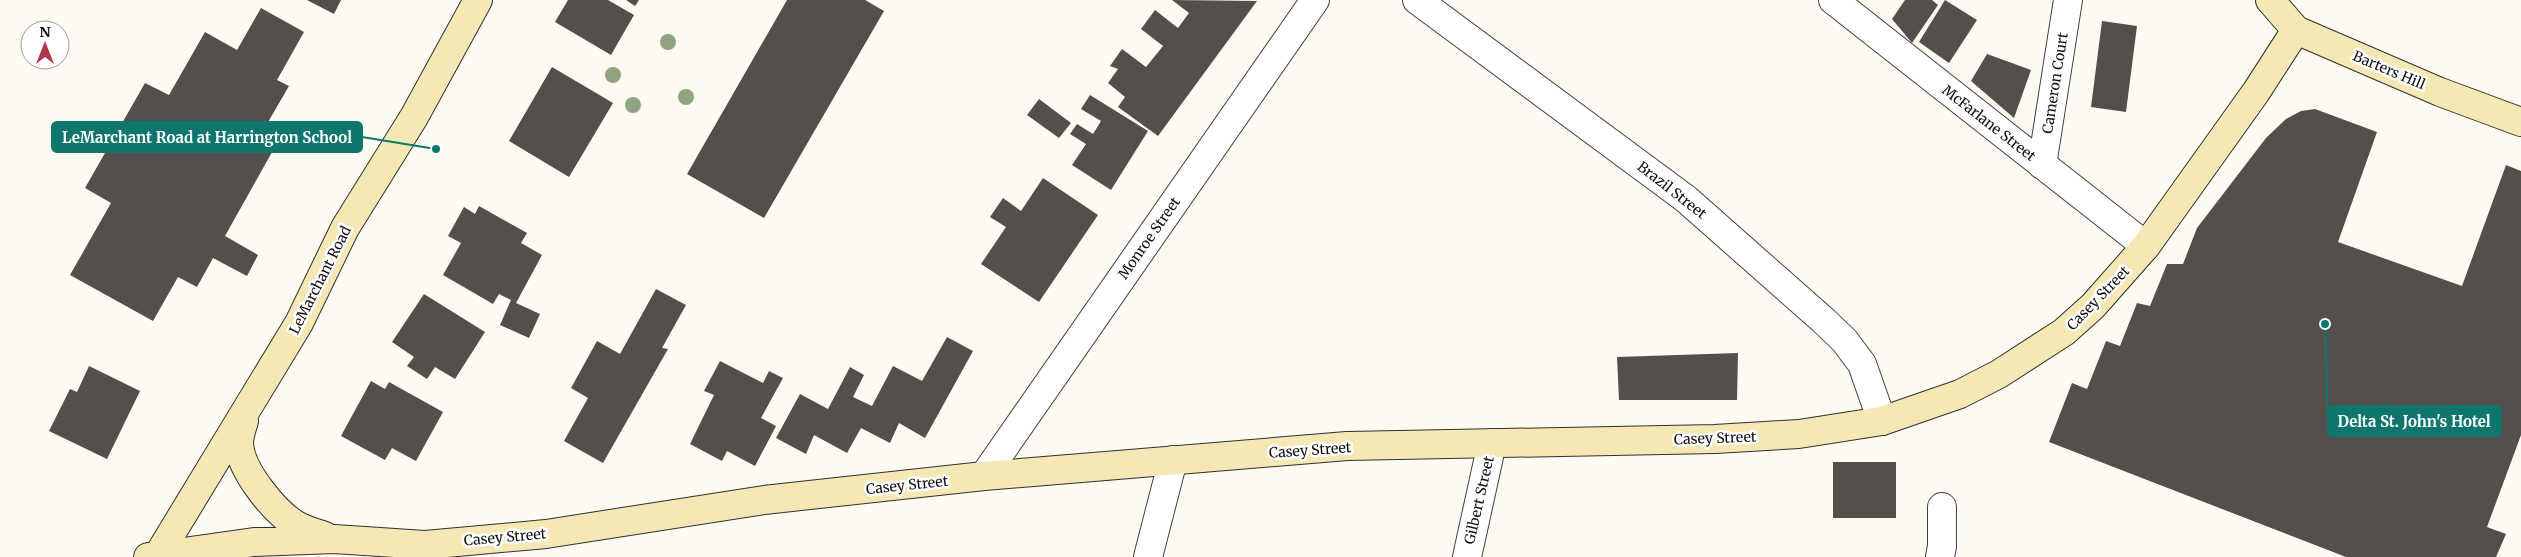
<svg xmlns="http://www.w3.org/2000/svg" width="2521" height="557" viewBox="0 0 2521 557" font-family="Merriweather,serif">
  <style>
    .building { fill: #554f4c }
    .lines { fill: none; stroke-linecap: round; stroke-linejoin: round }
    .street-casing { stroke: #414141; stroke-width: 30 }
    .secondary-casing { stroke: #303030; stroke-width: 30 }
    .street { stroke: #fff; stroke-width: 28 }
    .secondary { stroke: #f5e8b5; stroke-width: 28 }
    .tree { fill: #90a482 }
    .labels { text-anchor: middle; stroke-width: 5; stroke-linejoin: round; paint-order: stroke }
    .street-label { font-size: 14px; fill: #0e0e0e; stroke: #fff }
    .leader { fill: none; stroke: #0f766e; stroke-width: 2 }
    .callout-dot { fill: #0f766e; stroke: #fff; stroke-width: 2 }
    .callout { fill: #0f766e; stroke: #0f766e; stroke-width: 2 }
    .callout-label { font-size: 15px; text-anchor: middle; font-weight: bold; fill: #fff }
  </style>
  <rect width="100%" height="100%" fill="#fdfaf1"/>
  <path class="building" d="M307,0h34l-7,14z
    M568,0h40l26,15 -23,40 -56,-33z
    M626,0h13l-4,6z
    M787,0h78l19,11 -120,207 -77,-44z
    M1172,0l85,1 -99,135 -40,-29 7,-10 -17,-14 10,-14 -8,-3 12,-17 24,18 17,-21 -22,-17 14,-19 23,18 11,-15z
    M1905,0h27l6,5 -26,38 -20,-24z
    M1945,0l32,20 -28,43 -30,-21z
    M261,8l43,24 -27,48 12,6 -25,43 16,9 -55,98 33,19 -11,21 -34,-18 -16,29 -19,-10 -25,44 -83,-46 41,-72 -26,-15 60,-105 24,12 36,-63 32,18z
    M2102,21l35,5 -11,86 -35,-5z
    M1987,54l44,16 -17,48 -43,-37z
    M552,67l61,36 -44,74 -60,-36z
    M1090,95l58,36 -37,59 -39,-25 14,-21 -16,-10 7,-10 16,10 8,-13 -20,-12z
    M1039,99l32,24 -12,15 -32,-23z
    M2315,109l62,23 -39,110 124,44 44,-121 15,6v264l-34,92 19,7 -10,23h-150l-297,-115 23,-59 15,6 19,-48 14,5 17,-43 13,3 17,-42h16l14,-36 69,-90 20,-19 15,-8z
    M1043,178l55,37 -59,87 -58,-38 25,-37 -16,-10 13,-19 18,13z
    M479,206l48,27 -6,10 21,12 -26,48 24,11 -11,24 -29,-13 11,-25 -12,-6 -6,10 -50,-29 18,-32 -13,-7 16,-29 11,7z
    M656,289l30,16 -24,43 6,1 -65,114 -39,-22 24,-43 -17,-10 26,-47 23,13z
    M424,294l61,38 -30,47 -20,-12 -8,12 -20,-13 7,-9 -22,-15z
    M947,337l26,14 -48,87 -26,-15 -9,20 -29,-15 -14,25 -33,-18 -8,19 -30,-16 24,-44 28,15 22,-42 14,8 -11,22 19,9 21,-40 29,15z
    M1738,353l-1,47h-118l-2,-43z
    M720,361l43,22 6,-12 14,7 -22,40 15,8 -21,40 -28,-15 -5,10 -32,-17 24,-49 -10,-4z
    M89,366l51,25 -33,68 -58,-28 21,-42 7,3z
    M371,381l14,8 4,-7 54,30 -27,49 -24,-13 -7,12 -44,-24z
    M1833,462h63v56h-63z"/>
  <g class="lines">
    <defs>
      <path id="street" d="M1417,0l269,199 137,121 21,20 18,24 20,57
        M1833,0l313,246
        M2042,165l26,-165
        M984,476l331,-476
        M1148,557l25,-97
        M1467,557l25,-114
        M1940,557l2,-11v-39"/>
      <path id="secondary" d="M2270,0l26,30 144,62 81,30
        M244,421c-2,7 -5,15 -5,22 1,27 37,72 61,84 8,4 17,6 25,9
        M148,557l106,-15 80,-3 91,6 121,-11 218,-34 220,-24 363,-30 368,-7 84,-5 83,-13 78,-27 39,-20 65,-42 29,-26 53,-60 110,-154 40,-62
        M157,557l142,-234 46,-95 69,-111 64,-117"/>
    </defs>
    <use href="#street" class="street-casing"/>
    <use href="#secondary" class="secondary-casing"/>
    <use href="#street" class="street"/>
    <use href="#secondary" class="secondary"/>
  </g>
  <g class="tree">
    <circle cx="668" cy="42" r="8"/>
    <circle cx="613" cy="75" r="8"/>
    <circle cx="686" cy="97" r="8"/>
    <circle cx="633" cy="105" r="8"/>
  </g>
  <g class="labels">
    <g class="street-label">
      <text transform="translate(2389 70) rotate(23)" y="5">Barters Hill</text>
      <text transform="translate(2055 83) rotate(-81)" y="5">Cameron Court</text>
      <text transform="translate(1989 123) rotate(38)" y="5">McFarlane Street</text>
      <text transform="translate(1672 190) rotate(38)" y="5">Brazil Street</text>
      <text transform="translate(1149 238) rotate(-55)" y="5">Monroe Street</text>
      <text transform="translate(320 280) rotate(-63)" y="5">LeMarchant Road</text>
      <text transform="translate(2098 298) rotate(-46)" y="5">Casey Street</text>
      <text transform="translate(1715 438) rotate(-2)" y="5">Casey Street</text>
      <text transform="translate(1310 450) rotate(-4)" y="5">Casey Street</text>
      <text transform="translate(907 485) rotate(-6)" y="5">Casey Street</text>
      <text transform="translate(1479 500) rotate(-77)" y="5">Gilbert Street</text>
      <text transform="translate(505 537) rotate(-5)" y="5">Casey Street</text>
    </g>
  </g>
  <path class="leader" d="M436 149L362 137M2325 324L2328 421"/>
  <g class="callout-dot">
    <circle cx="436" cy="149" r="5"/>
    <circle cx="2325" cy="324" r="5"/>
  </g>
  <g class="callout">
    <rect x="52" y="122" width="310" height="30" rx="5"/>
    <rect x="2328" y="406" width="173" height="30" rx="5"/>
  </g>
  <g class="callout-label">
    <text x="207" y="143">LeMarchant Road at Harrington School</text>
    <text x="2414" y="427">Delta St. John's Hotel</text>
  </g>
  <g transform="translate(45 45)"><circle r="24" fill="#ffffff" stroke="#9f9f9f"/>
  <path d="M0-4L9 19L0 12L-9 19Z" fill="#ac3848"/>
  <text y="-8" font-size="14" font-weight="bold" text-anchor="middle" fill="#0e0e0e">N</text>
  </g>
</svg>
